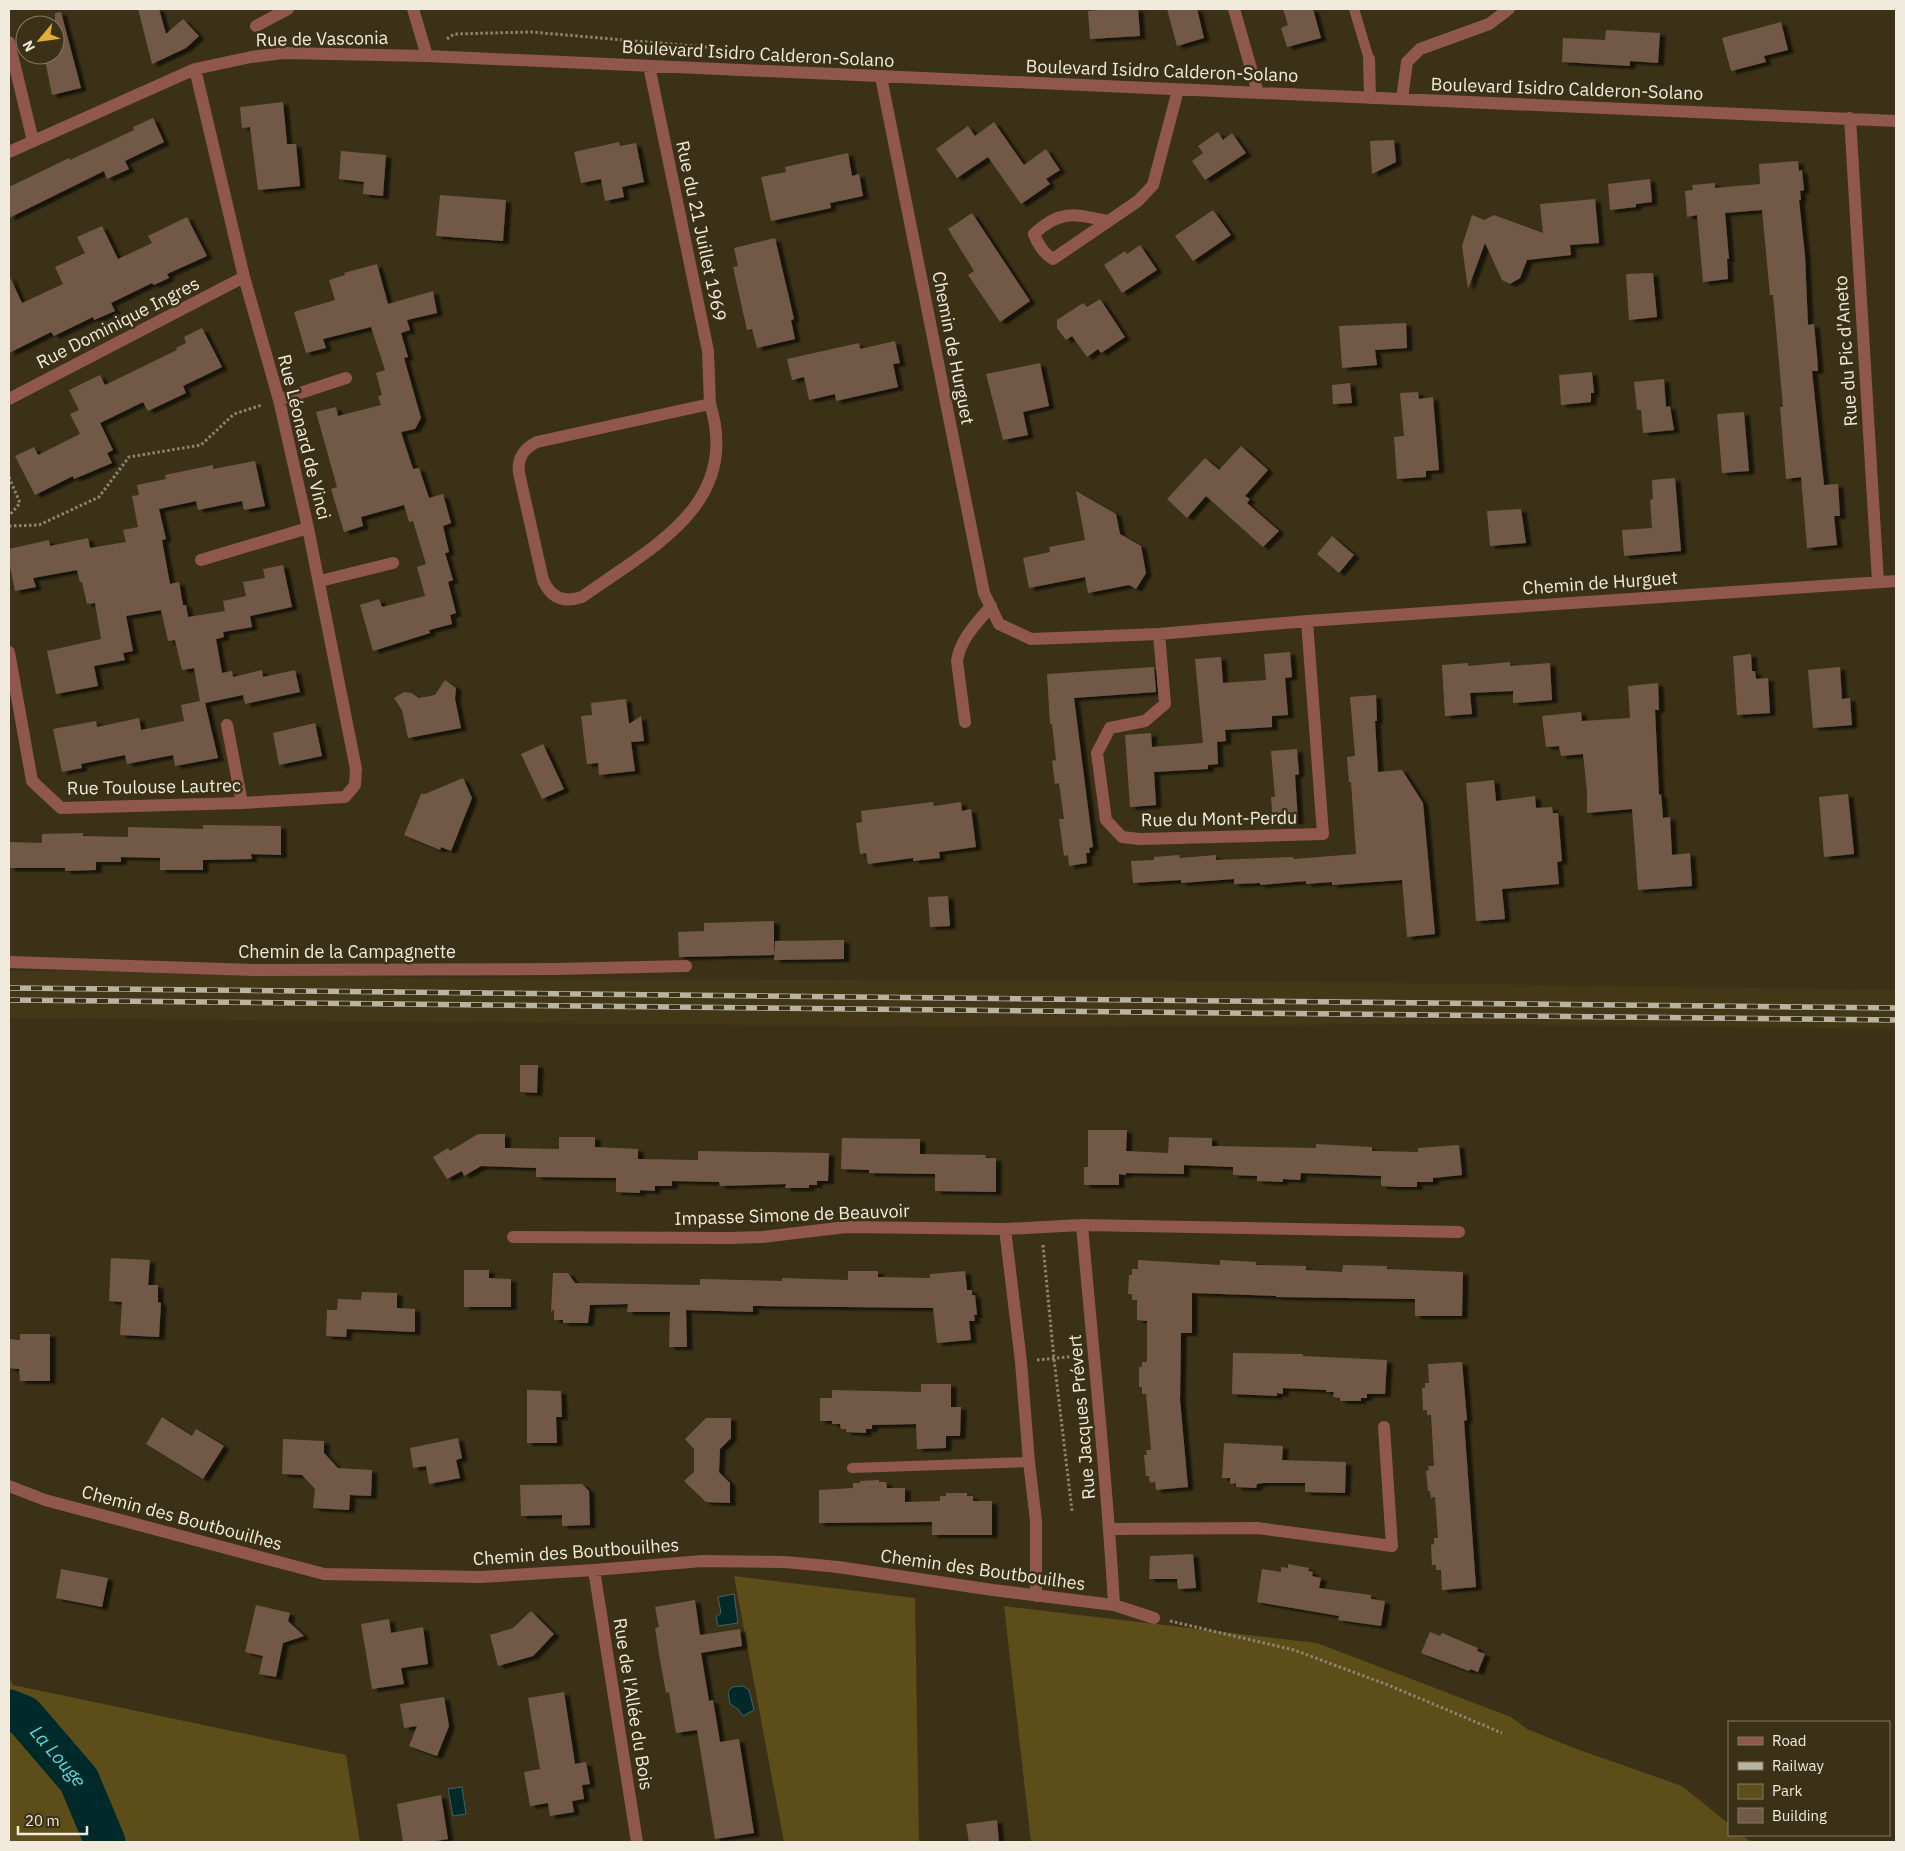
<svg xmlns="http://www.w3.org/2000/svg" width="1905" height="1851" viewBox="0 0 1905 1851" font-family="'IBM Plex Sans',sans-serif">
  <style>
    .built { fill: #423716 }
    .green { fill: #5d4d19 }
    .water { fill: #00292a; stroke: #48635f }
    .lines { fill: none; stroke-linecap: round; stroke-linejoin: round }
    .river { stroke: #00292a; stroke-width: 41 }
    .building { fill: #715947; filter: url(#shadow) }
    .path { stroke: #8c8570; stroke-width: 3; stroke-dasharray: 2.5 2.5; stroke-linecap: butt }
    .service { stroke: #90574d; stroke-width: 10 }
    .minor { stroke: #90574d; stroke-width: 12 }
    .rail-casing { stroke: #b9b3a1; stroke-width: 5.5 }
    .rail { stroke: #3a3117; stroke-width: 4; stroke-dasharray: 11; stroke-linecap: butt }
    .labels { text-anchor: middle; stroke-width: 5; stroke-linejoin: round; paint-order: stroke }
    .street-label { font-size: 18px; fill: #f0ebdc; stroke: #3a3117 }
    .water-label { font-size: 19px; font-style: italic; fill: #59dcde; stroke: #3a3117 }
  </style>
  <defs>
    <filter id="shadow"><feDropShadow dx="5.5" dy="3" stdDeviation="1" flood-color="#0009"/></filter>
  </defs>
  <rect width="100%" height="100%" fill="#3a3117"/>
  <path class="built" d="M9,971h125l358,8 765,2 639,9v39l-427,-5 -523,3 -937,-9z"/>
  <path class="green" d="M734,1576l181,22 4,244h-135z
    M1004,1606l313,37 194,74 16,12 47,19 108,38 47,38v11h13l9,7h-720z
    M9,1677l4,8 333,70 14,87h-351z"/>
  <path class="water" d="M734,1594l4,29 -20,3 -2,-9 5,-4 -3,-16z
    M743,1686l6,4 5,20 -11,6 -5,-7 -8,-5 -2,-12 4,-5z
    M462,1787l4,27 -13,2 -5,-27z"/>
  <g class="lines">
    <path class="river" id="s1" d="M9,1710l15,6 55,64 26,62"/>
  </g>
  <path class="building" d="M138,9h21l7,25 17,-15 16,17 -13,12 -34,16z
    M1110,9h28l2,27 -50,3 -2,-28z
    M1167,9h30l7,29 -27,8z
    M1283,9h30l8,29 -34,9 -6,-19 7,-3z
    M61,12l20,76 -29,7 -8,-40h11v-42z
    M1781,22l7,28 -24,6 2,6 -35,9 -9,-33z
    M1606,30l54,3 -2,30 -28,-2v5l-68,-4 1,-24 42,2z
    M283,102l4,42h9l4,42 -42,4 -8,-63 -8,1 -2,-21z
    M153,118l11,24 -39,19 4,8 -22,10 -3,-8 -95,47v-31l60,-29 1,2 64,-30 -1,-3z
    M994,122l30,43 22,-16 14,21 -14,9 4,5 -29,20 -33,-47 -31,21 -21,-29 32,-23 7,10z
    M1218,132l5,8 9,-7 14,20 -41,27 -13,-19 11,-8 -5,-7z
    M1394,140l2,22 -24,12 -2,-33z
    M619,142l1,4 16,-3 8,39 -22,5 2,10 -19,4 -4,-22 -20,4 -7,-31z
    M341,151l45,4 -3,41 -20,-2 1,-12 -25,-3z
    M848,153l4,23 7,-2 4,22 -33,7 1,5 -60,13 -10,-44 25,-5 -1,-5z
    M1798,161l1,10 3,-1 2,20 -4,1 1,9h-2l6,56 3,69 6,-1 3,32 1,15h-6l12,114 14,-1 2,32h-6l3,29 -30,3 -6,-71 -15,2 -6,-72h3l-10,-112h-3l-8,-85 -37,3 4,46h-2l1,20 -25,3 -6,-67 -10,2 -2,-26 8,-1 -1,-5 23,-2v5l45,-4 -1,-20z
    M1650,179l2,23 -16,2v3l-26,3 -2,-26z
    M440,195l66,5 -3,41 -67,-5z
    M1595,199l4,44 -29,2 1,10 -44,5 -7,18 -10,6 -8,-4 -17,-37 -17,46 -6,-43 10,-31 12,5 10,-5 49,18 -3,-29z
    M1213,210l18,25 -38,26 -18,-25z
    M972,213l58,88 -30,21 -32,-47 6,-4 -26,-42z
    M187,217l20,39 -40,18 2,4 -15,7 -2,-2 -41,20 4,8 -21,9 -1,-3 -39,19 -3,-4 -42,21v-78l13,28 41,-19 -8,-17 30,-14 -8,-16 25,-11 16,33 34,-16 -4,-7z
    M775,238l19,81 -3,1 4,19 -38,9 -5,-19 -5,1 -14,-63 5,-1 -4,-18z
    M1140,245l17,25 -35,23 -18,-28 21,-14 2,3z
    M377,264l11,40 45,-13 4,22 -30,7 3,10 -9,3 7,24 -4,1 17,60 -6,11 -14,3 12,37 6,-1 10,30 14,-4 8,29 -8,3 6,26 -4,1 8,27 -5,2 8,31 -6,2 2,9 -23,6 1,3 -57,18 -13,-46 19,-6 3,8 43,-11 -8,-29 9,-3 -13,-43 -4,1 -5,-17 -43,12 2,9 -19,6 -13,-43 6,-2 -21,-75 20,-5 2,9 43,-11 -3,-9 4,-1 -6,-22 9,-3 -14,-43 -48,12 3,9 -20,5 -12,-41 41,-12 -6,-20 16,-5 -1,-2z
    M1653,273l4,44 -28,3 -3,-46z
    M1100,299l25,38 -24,16 -3,-4 -11,8 -15,-21 -6,4 -9,-12v-8l26,-17 4,4z
    M1406,323l1,25 -32,2 2,15 -35,3 -3,-42z
    M202,328l20,39 -39,19 3,7 -38,18 -5,-9 -43,21 13,27 -6,3 5,10 -38,16 -1,-3 -38,19 -20,-39 19,-9 4,8 42,-21 -10,-20 9,-4 -10,-20 31,-15 5,10 72,-35 -1,-2 10,-5 -2,-6z
    M895,341l5,22 -7,1 5,23 -62,14 -1,-7 -26,6 -5,-23 -12,3 -5,-21 72,-16 1,6z
    M1040,363l9,43 -26,6 5,23 -25,5 -17,-66z
    M1592,372l2,21h-3v9l-30,3 -2,-30z
    M1664,379l2,28 4,-1 4,24 -31,3 -2,-23h-4l-3,-28z
    M1350,383l2,20 -19,1 -1,-19z
    M1418,392l1,7 14,-2 6,73 -13,1v6l-29,2 -3,-42 10,-1 -4,-43z
    M1744,412l5,59 -27,2 -5,-59z
    M1241,446l27,24 -23,26 5,3 -3,4 32,28 -16,16 -57,-51 -19,22 -20,-19 38,-41 14,12z
    M255,461l10,45 -21,4 -2,-9 -44,9 -2,-9 -37,8 7,30 -4,1 8,44 9,-2 4,23h3l2,12 37,-6 -2,-10 23,-5 -3,-14 22,-4 -2,-9 20,-4 9,42 -42,9 2,11 -29,5 1,5 -8,2 6,34 10,-2 1,6 29,-7 1,7 32,-7 5,22 -55,12 -2,-9 -38,8 13,55 -43,8 -2,-11 -46,9 -2,-9 -44,9 1,4 -20,4 -9,-43 43,-8 1,6 42,-9 2,12 43,-9 -3,-16 19,-4 -6,-33 -12,2 -7,-30 -7,1 -7,-31 -35,6 7,35 -10,2 2,7 -31,6 4,20 -42,8 -9,-43 54,-12 -6,-36 -8,1 -5,-22h-2l-3,-12 -44,8 3,9 -21,4 -6,-30v-12l40,-9 1,6 38,-8 2,10 36,-6 -3,-12 15,-3 -6,-31 7,-1 -2,-10 29,-6 -1,-4 48,-10v4z
    M1675,478l6,73 -57,5 -2,-26 30,-2 -2,-28 3,-1 -1,-19z
    M1076,491l40,23 4,20 21,12 5,27 -10,16 -7,-4 -41,8 -3,-16 -56,11 -6,-30 27,-6 -1,-5 36,-7z
    M1521,509l5,34 -36,3 -3,-35z
    M1332,536l22,19 -15,18 -22,-19z
    M1290,652l2,25 -7,1 3,37 -16,1v11l-47,3 1,11 -9,1 1,22 -10,1v4l-54,3 2,33 -26,2 -5,-72 26,-2 1,14 51,-4 -8,-84 26,-2 2,26 43,-3 -2,-26z
    M1751,654l1,17h3l1,8 12,-1 2,35 -33,2 -4,-59z
    M1510,662v4l40,-3 2,37 -39,3v-12l-43,2 2,21 -27,2 -3,-51 26,-2v3z
    M1154,667l2,25 -82,6 19,149 -4,1 1,5h-4l1,10 -18,3 -1,-11 -4,1 -5,-37h5l-5,-36 -4,1 -3,-23 4,-1 -4,-36h-2l-3,-50z
    M1840,667l2,32 8,-1 2,27 -39,3 -5,-58z
    M445,680l11,8 -1,11 6,29 -53,10 -6,-28 -8,-12 10,-6 7,1 8,5 16,-3z
    M1658,683l1,27h-4l4,85 2,-1 2,24 7,-1 2,38 18,-2 2,33 -54,4 -6,-81 -45,4v-22l-4,-37 -22,2 -2,-10 -13,1 -4,-31 39,-4 1,9 48,-3 -2,-32z
    M1376,695l1,26h-2l3,51 24,-2 21,33 12,131 -28,3 -5,-57 -70,5v-3l-26,2v-3l-46,4v-2l-26,1v-5l-53,4v-3l-48,3 -2,-22 23,-1v-3l25,-2 1,3 36,-3v5l77,-3 1,2 62,-5 -5,-72h-2l-2,-25 8,-1 -5,-59z
    M626,699l3,25 12,-8 3,25 -13,1 4,29 -36,4 -1,-12 -11,1 -6,-48 11,-1 -1,-12z
    M315,723l7,33 -43,9 -6,-32z
    M543,744l21,45 -22,10 -21,-45z
    M1297,749l2,25 -4,1 3,46 -25,2 -2,-26h4l-4,-46z
    M463,778l9,20 -21,53 -10,-4 -1,3 -36,-15 17,-41h4z
    M1494,780l2,21 39,-5 1,12 16,-1 1,6h5l4,48 -5,1 2,22 -57,5 3,30 -29,2 -10,-138z
    M1848,794l6,60 -30,3 -5,-60z
    M933,802l1,4 27,-4 1,9 9,-2 5,38 -37,5 1,6 -27,3v-3l-45,6 -2,-11 -6,1 -4,-31 6,-1 -1,-11z
    M203,825l78,1v29l-30,-1 1,5 -49,1v10h-43v-12l-39,-1v5h-25v8l-31,1v-3h-56v-26l33,1v-9l41,-1v3l45,1v-10l75,2z
    M948,896l2,30 -20,1 -2,-30z
    M774,921v34l-95,2 -1,-25 26,-1v-8z
    M844,940v19l-70,1 1,-19z
    M520,1065h18l-1,28 -17,-1z
    M1088,1130h39l-1,21 42,2 1,-16 43,1v8l104,2v-4l56,3v4l46,1v-4l41,-3 3,30 -29,3v4h-16v5h-19l-17,-1v-10l-80,-3 -1,7 -17,-1v3l-26,-1v-5l-24,-1v-8l-49,-2v9l-58,-1v2l-7,-1v11h-35v-18h4z
    M478,1134h27v14l54,1v-12h36v10l43,2v10l60,1v-9l131,2 -1,28h-11v4h-8v3h-24l1,-4 -66,2 -1,-4 -47,-1v5h-17v5l-15,-1v3l-24,-1v-14l-80,-1v-9l-55,-2 -17,10 -2,-5 -15,8 -14,-22 15,-9 2,3z
    M842,1138l78,1v15l66,1 -1,3h11v34l-61,-1v-17l-66,-1v-3l-28,-1z
    M111,1258l39,2 -2,25h10v17l3,1 -2,34 -39,-2 2,-33 -13,-1z
    M1138,1260l82,5v-5l36,2v3l50,1v4l36,2 1,-7 44,1v3l76,3 -1,44h-47v-17l-139,-2v-1l-84,-3v40h-11l-1,67 8,87 -32,3 -1,-8 -5,1 -1,-7h-3l-2,-21h3l-1,-5h5l-5,-56h-4v-7h-3v-20h3v-5h5v-41l-10,-1v-20h-5v-6h-4l1,-19h3v-6h6z
    M464,1270h25v8l22,1v28h-47z
    M848,1271h30v6l52,1v-4l35,-3 2,19h5v5h3l2,20h-3l1,6h-6l2,19 -34,3 -4,-35 -180,-2v6l-67,-2 1,37h-18l1,-35h-43l1,-8 -38,1 -2,18h-25v-3h-9v-11l-3,3 2,-39h15l7,10 125,2v-6l82,2v-3l66,2z
    M362,1292l35,1v15l18,1v23l-68,-3 -1,8 -20,-1 1,-26h10l1,-11 23,1z
    M20,1334h30v47h-30l-1,-12 -10,-1v-29l11,1z
    M1233,1353l70,1v2l84,4 -2,34h-18v4h-6v3h-21v-3l-7,-1 1,-5h-8v-2l-43,-2v6l-6,-1v3l-45,-2z
    M1462,1362l5,58 -3,1 12,166 -34,3 -1,-20h-5v-5h-4l-1,-20 3,-1v-6h4l-3,-41 -4,1 -1,-7h-2l-2,-20 3,-1 -1,-4h6l-3,-51h-4v-5h-4l-1,-22h3v-5h4l-1,-19z
    M921,1384h30v23h10l-1,29h-14v12l-29,1 -1,-25 -44,1v4h-6v4l-20,-1v-3h-5l-1,-5h-8v-3h-12v-23h12v-8l89,2z
    M527,1390l34,1 1,26h-6l1,26h-30z
    M162,1417l30,19 4,-7 28,17 -21,33 -57,-35z
    M706,1418h25v20l-11,11 -1,23 11,11v20l-24,-1 -22,-21 10,-9v-23l-9,-10z
    M458,1438l4,20 -6,2 4,18 -31,6 -3,-18 -13,2 -3,-20z
    M283,1439l41,2v12l14,15 34,2 -1,26 -21,-1 -1,15 -36,-2 2,-19 -13,-14 -20,-1z
    M1224,1443l59,3 -1,14 64,2 -1,31 -40,-1v-9h-42l-6,1 -1,4 -20,-1v-4l-6,1v-6h-8z
    M879,1480v2h7l1,6h18v14l35,-1v-5h6v-3h21v3h6v5h19v34h-60v-13l-113,1v-33l34,-2v-5h7v-2z
    M582,1484l7,7 1,34 -28,1v-11l-41,1 -1,-31z
    M1193,1554l3,34 -18,1 -1,-10h-28l1,-23z
    M1288,1564l21,4 -1,3 5,1 -1,4 9,2 -2,10 52,7v4l14,2 -4,25 -43,-6 1,-4 -82,-14 5,-33 19,3v-5l7,1z
    M61,1569l47,9 -6,29 -46,-9z
    M695,1600l5,35 40,-6 2,17 -41,7 8,48 4,-1 7,42 19,-3 15,94 -39,6 -18,-109 -21,3 -7,-41 -3,1 -6,-33 -5,-32 4,-1 -4,-20z
    M256,1605l34,8 -2,8 16,15 -21,7 -7,34 -17,-3 4,-18 -18,-4z
    M531,1611l23,23 -21,22 -35,10 -8,-31 23,-7z
    M389,1619l2,14 32,-6 5,37 -27,4 3,16 -32,5 -11,-65z
    M1430,1632l10,4 2,-3 36,15 -1,3 8,3 -7,18 -8,-3 -1,2 -48,-18z
    M564,1692l11,72 11,-2 4,22 -8,1 2,14 -12,2 2,11 -24,4 -2,-13 -18,3 -6,-34 16,-3 -12,-71z
    M444,1697l5,29 -12,30 -28,-10 8,-20 -13,2 -4,-24z
    M441,1795l7,44 -18,3h-27l-6,-38z
    M997,1820l2,22h-30l-3,-18z"/>
  <g class="lines">
    <path class="path" d="M447,39l7,-5 77,-2 210,18
      M1196,70h37
      M9,477l11,26 -11,13
      M9,526l30,-1 60,-28 30,-40 72,-12 33,-31 28,-9
      M1043,1245l11,114 18,152
      M1037,1360l41,-4
      M1170,1621l124,29 94,35 114,48"/>
    <path class="service" d="M1354,9l15,50
      M852,1468l177,-6"/>
    <path class="minor" d="M413,9l14,47
      M1234,9l24,84
      M256,26l32,-17
      M9,42l24,99
      M1369,59l1,39
      M649,66l59,285 2,53 -173,38c-14,7 -20,16 -18,31l24,107c8,18 21,23 39,17 68,-49 160,-92 128,-193
      M881,77l103,516 15,31 32,15 128,-5 148,-13 589,-40
      M1402,99l5,-37 13,-13 69,-25 20,-15
      M1850,118l28,464
      M9,152l186,-83 56,-12 33,-4 143,3 1469,65
      M1107,221c-32,-7 -47,-12 -73,13 3,9 10,20 19,25l85,-58 15,-16 25,-95
      M9,399l235,-122
      M279,400l67,-22
      M201,560l107,-32
      M320,581l73,-18
      M1159,634l6,70 -20,17 -35,7 -13,25 9,67 16,17 18,2 183,-5 -16,-213
      M9,652l23,129 29,27 181,-5 103,-6 10,-12 1,-16 -48,-241 -29,-128 -35,-123 -49,-208
      M965,722l-8,-61c3,-22 20,-38 34,-55
      M227,725l15,78
      M9,962l245,8 302,-1 130,-3
      M1082,1225c11,127 25,253 32,380
      M1005,1229l16,133 8,100 7,59v75
      M513,1237l216,1 33,-1 84,-10 159,2 77,-4 377,7
      M9,1486l36,14 279,74 157,3 113,-7 108,-9 83,1 53,5 155,23 121,15 40,13
      M1110,1529l147,-1 135,18 -8,-119
      M594,1570l43,272"/>
    <defs>
      <path id="rail" d="M9,988l1887,20
        M9,1000l1887,20"/>
    </defs>
    <use href="#rail" class="rail-casing"/>
    <use href="#rail" class="rail"/>
  </g>
  <g class="labels">
    <g class="street-label">
      <text transform="translate(322 39) rotate(-1)" y="6">Rue de Vasconia</text>
      <text transform="translate(758 54) rotate(3)" y="6">Boulevard Isidro Calderon-Solano</text>
      <text transform="translate(1162 71) rotate(2)" y="6">Boulevard Isidro Calderon-Solano</text>
      <text transform="translate(1567 89) rotate(2)" y="6">Boulevard Isidro Calderon-Solano</text>
      <text transform="translate(701 231) rotate(78)" y="6">Rue du 21 Juillet 1969</text>
      <text transform="translate(118 323) rotate(-27)" y="6">Rue Dominique Ingres</text>
      <text transform="translate(953 348) rotate(79)" y="6">Chemin de Hurguet</text>
      <text transform="translate(1846 351) rotate(-94)" y="6">Rue du Pic d'Aneto</text>
      <text transform="translate(304 437) rotate(76)" y="6">Rue Léonard de Vinci</text>
      <text transform="translate(1600 583) rotate(-4)" y="6">Chemin de Hurguet</text>
      <text transform="translate(154 787) rotate(-1)" y="6">Rue Toulouse Lautrec</text>
      <text transform="translate(1219 819) rotate(-1)" y="6">Rue du Mont-Perdu</text>
      <text x="347" y="958">Chemin de la Campagnette</text>
      <text transform="translate(792 1215) rotate(-2)" y="6">Impasse Simone de Beauvoir</text>
      <text transform="translate(1082 1417) rotate(-95)" y="6">Rue Jacques Prévert</text>
      <text transform="translate(182 1518) rotate(15)" y="6">Chemin des Boutbouilhes</text>
      <text transform="translate(576 1552) rotate(-4)" y="6">Chemin des Boutbouilhes</text>
      <text transform="translate(983 1570) rotate(8)" y="6">Chemin des Boutbouilhes</text>
      <text transform="translate(633 1704) rotate(81)" y="6">Rue de l'Allée du Bois</text>
    </g>
    <g class="water-label">
      <text dy="7" stroke="none"><textPath href="#s1" startOffset="69">La Louge</textPath></text>
    </g>
  </g>
  <rect width="1905" height="1851" fill="none" stroke="#f0ebdc" stroke-width="20"/>
  <rect x="1728" y="1721" width="162" height="115" fill="#3a3117" stroke="#837b66"/>
  <rect x="1738" y="1737" width="25" height="8" fill="#90574d" stroke="#837b66"/>
  <text x="1772" y="1746" font-size="15" fill="#f0ebdc">Road</text>
  <rect x="1738" y="1762" width="25" height="8" fill="#b9b3a1" stroke="#837b66"/>
  <text x="1772" y="1771" font-size="15" fill="#f0ebdc">Railway</text>
  <rect x="1738" y="1784" width="25" height="15" fill="#5d4d19" stroke="#837b66"/>
  <text x="1772" y="1796" font-size="15" fill="#f0ebdc">Park</text>
  <rect x="1738" y="1808" width="25" height="15" fill="#715947" stroke="#837b66"/>
  <text x="1772" y="1821" font-size="15" fill="#f0ebdc">Building</text>
  <g transform="translate(40 40) rotate(241)"><circle r="24" fill="#3a3117" stroke="#837b66"/>
  <path d="M0-4L9 19L0 12L-9 19Z" fill="#e3ae35"/>
  <text y="-8" font-size="14" font-weight="bold" text-anchor="middle" fill="#f0ebdc">N</text>
  </g>
  <path d="M18 1826v8h69v-8" fill="none" stroke="#f0ebdc" stroke-width="2.5"/>
  <text x="25" y="1826" font-size="15" fill="#f0ebdc" stroke="#3a3117" stroke-width="4" paint-order="stroke">20 m</text>
</svg>
